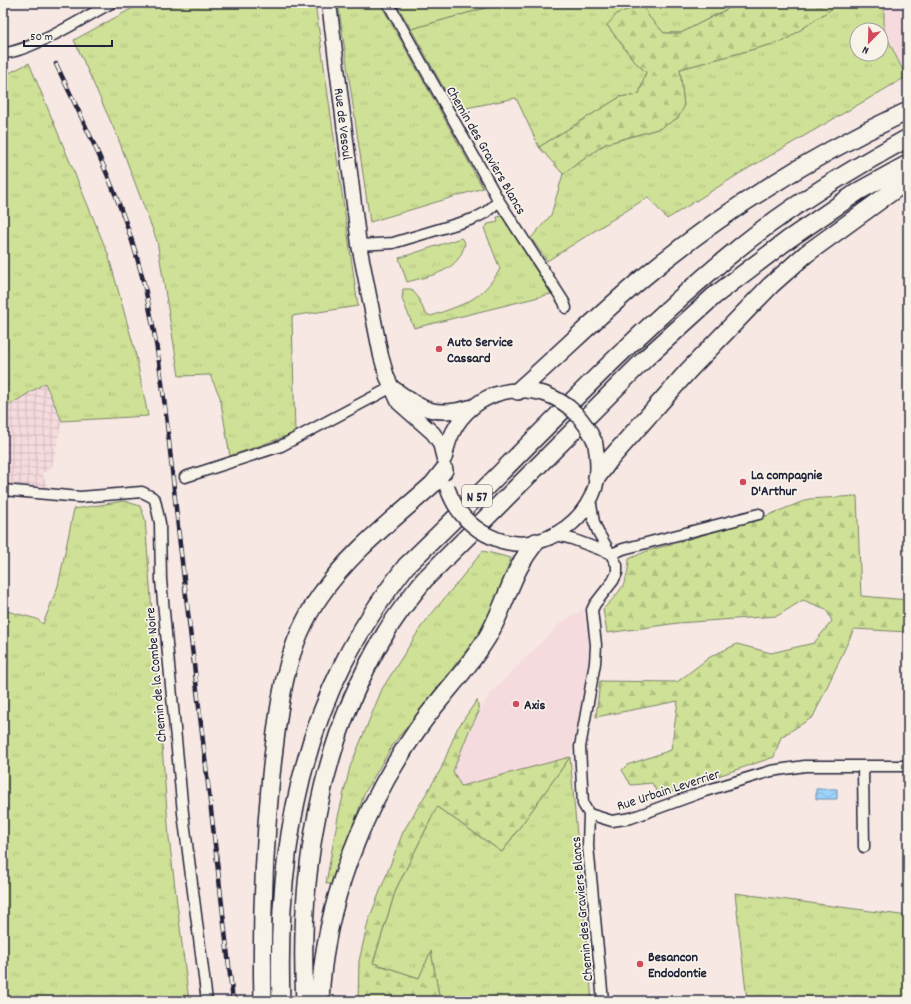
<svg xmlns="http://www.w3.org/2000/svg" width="911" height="1004" viewBox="0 0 911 1004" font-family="Dekko,sans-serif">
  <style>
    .built { fill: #f6dbde }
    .industrial { fill: url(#industrial-grid) }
    .grass { fill: url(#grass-tufts); stroke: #788268; fill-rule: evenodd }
    .forest { fill: url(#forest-firs); stroke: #788268 }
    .garden { fill: #cfe196; stroke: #788268 }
    .water { fill: url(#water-waves); stroke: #6b8cae }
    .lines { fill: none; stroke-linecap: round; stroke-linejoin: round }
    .minor-casing { stroke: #22223b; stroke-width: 13 }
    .secondary-casing { stroke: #22223b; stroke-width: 17 }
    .trunk-casing { stroke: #22223b; stroke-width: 20 }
    .minor { stroke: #f7f3e8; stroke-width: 10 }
    .secondary { stroke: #f7f3e8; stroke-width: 14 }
    .trunk { stroke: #f7f3e8; stroke-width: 17 }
    .rail-casing { stroke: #22223b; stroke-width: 4.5 }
    .rail { stroke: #f7f3e8; stroke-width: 3; stroke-dasharray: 9; stroke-linecap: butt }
    .secondary-bridge-casing { stroke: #22223b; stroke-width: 17; stroke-linecap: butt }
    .secondary-bridge { stroke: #f7f3e8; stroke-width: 14 }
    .poi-dot { fill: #d1495b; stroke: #f7f3e8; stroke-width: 1.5 }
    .labels { text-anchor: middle; stroke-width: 3.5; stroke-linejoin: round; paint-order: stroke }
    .shield { fill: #f7f3e8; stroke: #62616f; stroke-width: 1 }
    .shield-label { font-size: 13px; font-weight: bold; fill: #22223b }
    .street-label { font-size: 14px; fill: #22223b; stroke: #f7f3e8 }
    .poi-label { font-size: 14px; font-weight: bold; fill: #22223b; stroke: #f7f3e8; text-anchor: start }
  </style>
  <defs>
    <pattern id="industrial-grid" width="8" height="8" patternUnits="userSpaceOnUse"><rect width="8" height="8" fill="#f6dbde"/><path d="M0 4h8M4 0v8" fill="none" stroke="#d3bcbf"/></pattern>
    <pattern id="grass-tufts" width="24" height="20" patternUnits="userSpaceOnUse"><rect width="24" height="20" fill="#cfe196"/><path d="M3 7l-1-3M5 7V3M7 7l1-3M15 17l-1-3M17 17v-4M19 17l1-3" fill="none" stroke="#b1c182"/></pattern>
    <pattern id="forest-firs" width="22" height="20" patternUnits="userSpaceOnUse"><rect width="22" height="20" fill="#cfe196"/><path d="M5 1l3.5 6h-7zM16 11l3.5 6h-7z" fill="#b1c182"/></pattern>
    <pattern id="water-waves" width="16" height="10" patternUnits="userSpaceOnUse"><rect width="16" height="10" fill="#9bd3fa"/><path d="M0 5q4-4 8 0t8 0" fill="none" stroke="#85b5d7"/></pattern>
  </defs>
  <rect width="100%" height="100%" fill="#f7e8e3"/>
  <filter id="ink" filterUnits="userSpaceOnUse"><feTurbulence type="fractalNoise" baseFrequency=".025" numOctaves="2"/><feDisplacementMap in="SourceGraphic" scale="8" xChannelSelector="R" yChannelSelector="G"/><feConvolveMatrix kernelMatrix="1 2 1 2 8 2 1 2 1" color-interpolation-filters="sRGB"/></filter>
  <g filter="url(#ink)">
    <path class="built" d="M884,3h24v73l-2,1 -22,-46z
      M583,609l9,45 -22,103 -109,29 -8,-15 16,-40 22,-39 71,-70z"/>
    <path class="industrial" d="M45,383l17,38 -10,45 -5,5 -5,2 6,16 -45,-3v-77z"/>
    <path class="grass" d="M142,3h173l43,303 -66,10 3,117 -65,23 -10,-59 -10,-22 -31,1 -22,-135 -39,-103 -44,-98z
      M338,3h42l103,185 -113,34z
      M490,3h249l-58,30h-17l-15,-16 -6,-12 -36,20 28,37 11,10 -7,22 -19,3 -81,50 -23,-49 -60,12 -45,-81 81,-23z
      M840,3h44v28l22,46 -164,95 -75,47 -19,-22 -101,64 -16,-23 20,-23 12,-41 42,-30 56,-16 23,-21 -4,-38 104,-28zM857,30h24v24h-24z
      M29,63l79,191 27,97 13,65 -86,5 -17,-38 -42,26v-333z
      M502,216l49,78 -137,34 -12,-29 1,-10h8l7,8 7,16 6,3c33,-12 50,-15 69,-47l-16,-41 4,-4 10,-2 -1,-5z
      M461,238l4,4c-5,30 -33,33 -58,40l-8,-24z
      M124,501l16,5 5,13 24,319 20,163h-186v-391l34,9 6,5 15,-38 16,-77z
      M483,551l28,7 -17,49 -11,22 -89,114 -29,49 -33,93 -6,-2 12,-66 12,-50 32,-78 39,-62z
      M570,757l22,244h-152l-9,-49 -12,26 -46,-15 23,-74 41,-82 65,45z
      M735,893l173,23v85h-161z"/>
    <path class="forest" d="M739,3h101l-56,38 -104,28 4,38 -6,11 -17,10 -56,16 -42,30 -24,-27 81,-50 19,-3 7,-22 -11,-10 -28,-37 11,-12 25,-8 6,12 15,16h17z
      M857,496l4,100 47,4v32l-54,-3 -41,88 -32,20 -7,20 -115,39 -7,-13 -21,2 -9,-15 5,-5 44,-15 7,-49 -82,16 4,-36 77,1 33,-25 27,-13 34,9 43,-10 18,-22 -6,-12 -23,-9 -26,16 -99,7 -71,10 -4,-24c17,-17 25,-25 26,-50l18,-8 109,-31 53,-21z
      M477,700l2,12 -10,19 -16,40 8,15 109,-29 -68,95 -65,-45 -41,82 -23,74 46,15 12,-27 9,50h-82l1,-40 9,-39 35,-90 38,-63 16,-40z"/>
    <path class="garden" d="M396,3h94l2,3 -81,23z"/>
    <path class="water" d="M816,789h21v10h-21z"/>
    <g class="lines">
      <defs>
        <path id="minor" d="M388,3l111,198 65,101 2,6
          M3,53c27,-1 82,-36 108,-50
          M359,245l34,-2 80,-24 12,-6 14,-12
          M185,477l96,-31 111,-59
          M3,490l77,7 62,-5 10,5 3,3 5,23 1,57 22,233 24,188
          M590,499l4,23 4,10 19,33v8l-4,8 -18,23 -3,6 4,35 -1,18 -15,84 3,57 6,10 23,7 19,-3 74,-27 66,-20 34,-5h103
          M556,535l16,4 40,15
          M612,554l11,-5 136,-35
          M863,767l1,80
          M589,814l-1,32 15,155"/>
        <path id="secondary" d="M329,3l30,242 22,111 6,21 12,26 34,30 7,10 4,16
          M393,388c30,21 40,30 78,19
          M445,457c8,-49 52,-77 100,-63
          M502,541c39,11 80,-15 93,-53 4,-15 3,-30 0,-46"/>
        <path id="trunk" d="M518,391c43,-38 83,-78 126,-114 80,-67 170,-122 264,-166
          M597,477l14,-19 77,-87 83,-86 35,-31 102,-74
          M263,1001c-2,-76 1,-151 8,-226 7,-62 12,-127 49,-179 30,-44 74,-77 113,-112l11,-14
          M281,1001c-4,-115 10,-235 63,-339 17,-34 39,-66 62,-96 110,-105 212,-219 329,-315 53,-44 113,-80 173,-113
          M305,1001c-7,-126 14,-257 80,-367 11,-19 25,-36 39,-54l223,-223 67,-61 75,-57 70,-48 49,-27
          M320,1001c4,-97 42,-192 97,-271 21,-31 48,-57 68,-89 20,-31 26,-71 51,-99"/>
      </defs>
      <use href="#minor" class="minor-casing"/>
      <use href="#secondary" class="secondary-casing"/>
      <use href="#trunk" class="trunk-casing"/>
      <use href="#minor" class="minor"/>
      <use href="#secondary" class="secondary"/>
      <use href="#trunk" class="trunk"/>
      <defs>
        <path id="rail" d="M56,64c28,58 56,115 76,177 30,94 36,198 47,295 19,155 36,310 54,465"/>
      </defs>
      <use href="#rail" class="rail-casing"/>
      <use href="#rail" class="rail"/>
      <defs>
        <path id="secondary-bridge" d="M545,394c25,9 39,25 50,48
          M447,487c9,27 27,45 55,54"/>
      </defs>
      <use href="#secondary-bridge" class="secondary-bridge-casing"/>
      <use href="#secondary-bridge" class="secondary-bridge"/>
    </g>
  </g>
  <g class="poi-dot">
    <circle cx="439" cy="349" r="4"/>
    <circle cx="743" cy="482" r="4"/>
    <circle cx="516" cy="704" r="4"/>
    <circle cx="640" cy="964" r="4"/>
  </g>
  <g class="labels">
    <rect class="shield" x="462" y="485" width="30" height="22" rx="3"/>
    <g class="shield-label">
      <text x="477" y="501">N 57</text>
    </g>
    <g class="street-label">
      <text transform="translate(344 124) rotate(83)" y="5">Rue de Vesoul</text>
      <text transform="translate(487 150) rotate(60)" y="5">Chemin des Graviers Blancs</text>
      <text transform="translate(155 675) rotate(-95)" y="5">Chemin de la Combe Noire</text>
      <text transform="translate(668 789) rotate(-18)" y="5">Rue Urbain Leverrier</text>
      <text transform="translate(581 909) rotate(-95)" y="5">Chemin des Graviers Blancs</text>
    </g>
    <g class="poi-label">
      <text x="447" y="346">Auto Service<tspan x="447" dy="16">Cassard</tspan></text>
      <text x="751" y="479">La compagnie<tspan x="751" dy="16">D'Arthur</tspan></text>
      <text x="524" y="709">Axis</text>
      <text x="648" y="961">Besancon<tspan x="648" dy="16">Endodontie</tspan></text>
    </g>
  </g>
  <rect width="911" height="1004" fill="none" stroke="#f7f3e8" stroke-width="16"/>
  <rect x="8" y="8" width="895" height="988" fill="none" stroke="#22223b" stroke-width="1.5" filter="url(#ink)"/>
  <g transform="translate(869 42) rotate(203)"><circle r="19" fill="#f7f3e8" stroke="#a29fa3"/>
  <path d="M0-3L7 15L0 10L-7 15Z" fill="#d1495b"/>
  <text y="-6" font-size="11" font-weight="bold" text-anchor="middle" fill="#22223b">N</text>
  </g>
  <path d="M24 40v6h88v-6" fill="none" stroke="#22223b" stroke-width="2"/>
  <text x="30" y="40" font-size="12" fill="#22223b" stroke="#f7f3e8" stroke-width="3" paint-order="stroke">50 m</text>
</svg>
